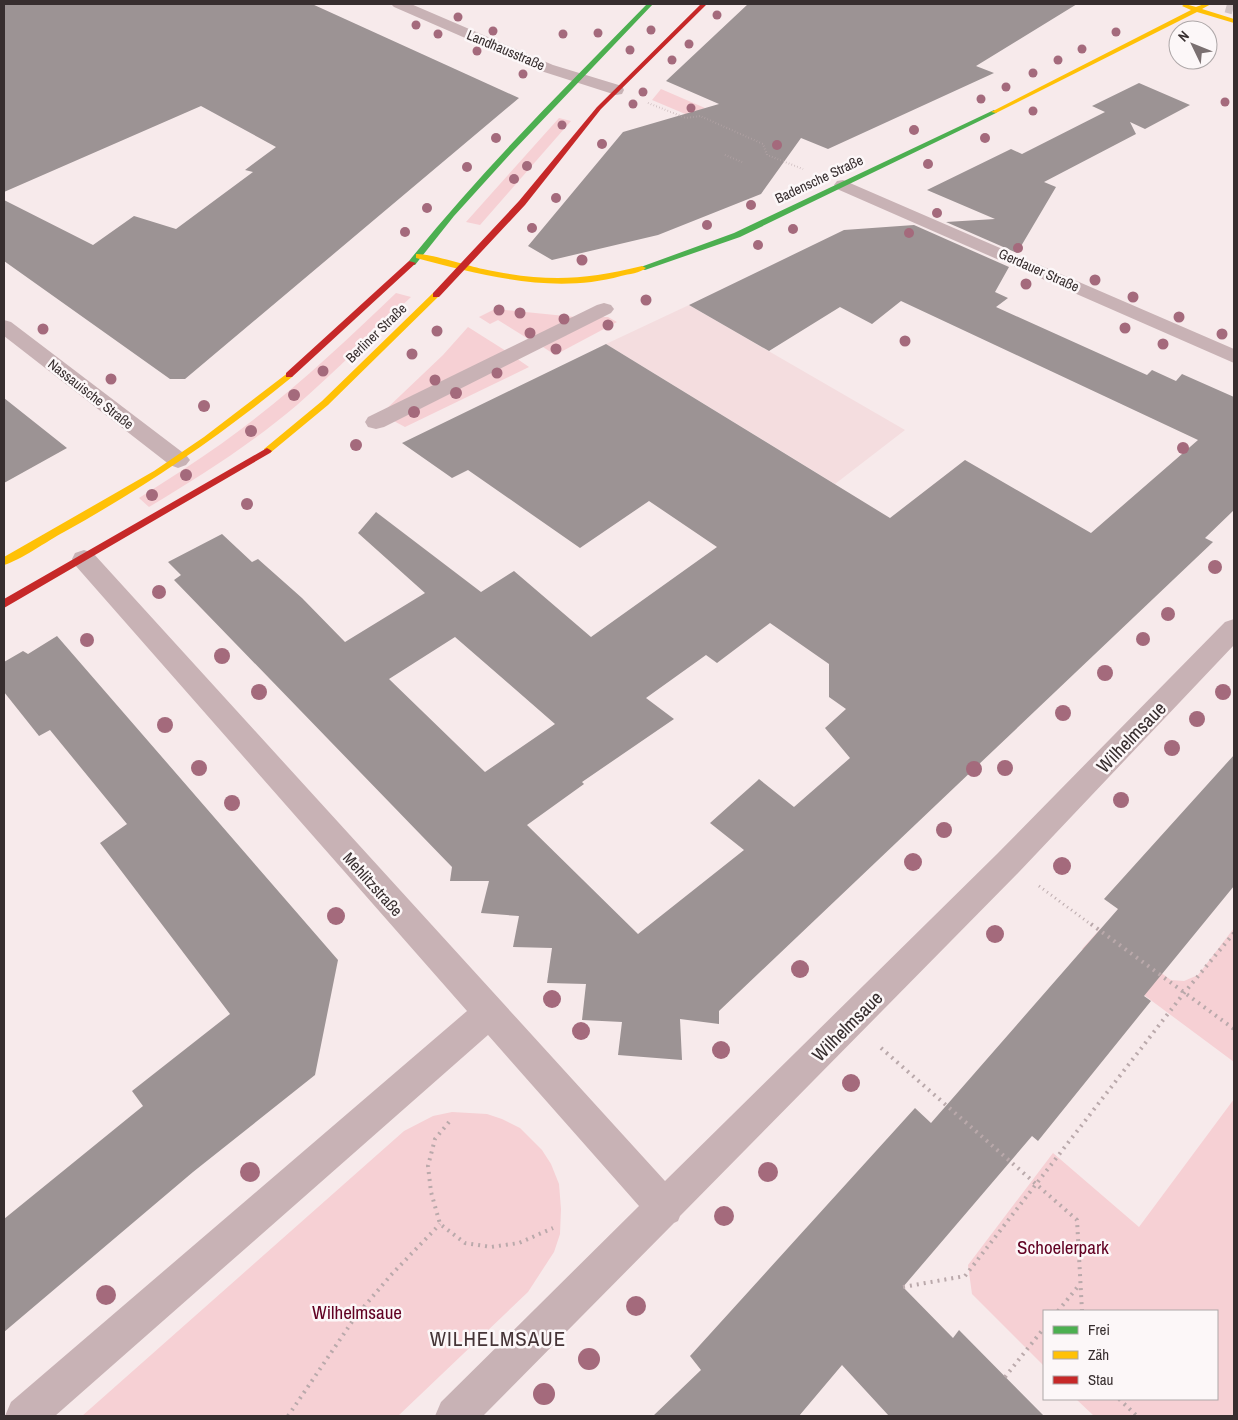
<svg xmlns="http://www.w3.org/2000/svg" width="1238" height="1420" viewBox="0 0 1238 1420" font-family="'Archivo Narrow',sans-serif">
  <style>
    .built { fill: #f4dddf }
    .green { fill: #f6d0d4 }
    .building { fill: #9c9394; fill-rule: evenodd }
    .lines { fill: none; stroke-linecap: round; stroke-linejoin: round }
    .secondary-tunnel { stroke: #d1c4c5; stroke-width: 17; stroke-dasharray: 17 9; stroke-linecap: butt }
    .path-far2 { stroke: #baa9ab; stroke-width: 2; stroke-dasharray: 0.5 2.5; stroke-linecap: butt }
    .path-far1 { stroke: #baa9ab; stroke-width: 3; stroke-dasharray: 1 4; stroke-linecap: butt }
    .path { stroke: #baa9ab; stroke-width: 4; stroke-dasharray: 2 5; stroke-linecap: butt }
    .lane { fill: #c8b2b5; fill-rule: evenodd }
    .street { fill: #c8b2b5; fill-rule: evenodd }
    .fast { fill: #4caf50; fill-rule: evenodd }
    .slow { fill: #ffc107; fill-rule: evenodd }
    .jam { fill: #c62828; fill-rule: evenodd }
    .tree { fill: #a46a7c }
    .labels { text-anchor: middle; stroke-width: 5; stroke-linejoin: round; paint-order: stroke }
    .far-street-label { font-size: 14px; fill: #372e2f; stroke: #fcf7f8 }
    .street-label { font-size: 16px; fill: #372e2f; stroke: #fcf7f8 }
    .near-street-label { font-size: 19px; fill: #372e2f; stroke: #fcf7f8 }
    .near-park-label { font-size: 19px; fill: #610122; stroke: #fcf7f8 }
    .near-neighbourhood-label { font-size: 21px; letter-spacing: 1px; fill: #453436; stroke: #fcf7f8 }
  </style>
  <rect width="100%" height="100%" fill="#f7eaeb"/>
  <path class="built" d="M689,305l69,40 147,85 -70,54 -229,-140z"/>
  <path class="green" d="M661,89l44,19 -15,8 -38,-16z
    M559,118l12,3 -91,104 -14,-3z
    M396,293l15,4c-38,36 -75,74 -114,108 -46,39 -96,71 -148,102l-10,-9c27,-17 55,-35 82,-54 63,-45 120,-98 175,-151z
    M495,309l80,8 -45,23 -32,-20 -8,4 -11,-7z
    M600,317h8l9,5 -62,33 -12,-8z
    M468,327l38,24 -124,62 61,-58z
    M516,358l13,9 -124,60 -13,-7z
    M1234,928v134l-152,-113 18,-20 71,51 13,1 14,-6z
    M1234,1099v317h-140l-18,-17h141v-88h-173v55l-72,-72 -4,-29 85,-112 86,74z
    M452,1112l35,2 15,5 18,9 22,22 9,14 8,20 2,25 -1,25 -6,18 -26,40 -130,124h-316l322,-285 29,-15z"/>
  <path class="building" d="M4,4h308l207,94 -334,281h-15l-166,-118v-61l89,45 41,-29 42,13 77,-57 -8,-2 31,-23 -75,-41 -197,86z
    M748,4h329l-101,62 18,7 -166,76 -27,-11 -40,56 -103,41 -106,25 -24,-14 95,-114 96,-28 -53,-23z
    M1139,83l51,22 -45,24 -15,-7 6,12 -92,48 12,5 -39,66 -71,-31 49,-3 -68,-29 84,-41 11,5 83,-42 -13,-6z
    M914,225l95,42 -14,25 13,6 -12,9 151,68 5,-5 24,11 6,-7 52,23v113l-29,28 8,4 -494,469v13l-39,-5 2,41 -64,-5 4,-33 -40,-2 4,-36 -39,-1 5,-35 -39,-1 6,-31 -38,-3 8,-32h-39l2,-14 -278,-287 7,-5 -13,-13 54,-28 30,28 6,-3 44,39 43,44 80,-49 -67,-60 18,-21 105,80 33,-21 77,66 126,-90 -68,-46 -69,47 -112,-78 -16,8 -50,-35 204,-99 284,174 75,-58 126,73 107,-93 -297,-139 -29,23 -32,-17 -71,44 -80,-46 155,-75zM770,623l59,41v33l17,12 -21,19 25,30 -56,49 -35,-28 -2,2 -47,42 34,27 -106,84 -111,-109 57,-41 -2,-2 92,-63 -28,-21 60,-43 11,8zM455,637l100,87 -70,48 -96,-93z
    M4,398l63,50 -63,35z
    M57,636l281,324 -23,115 -122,97 -189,160v-113l139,-113 -11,-15 98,-77 -130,-171 27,-19 -77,-94 -11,6 -35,-44v-30l19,-11 5,3z
    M1234,755v131l-90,110 7,5 -113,140 -6,-5 -129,151 50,51 6,-8 85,86h-155l-47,-51 -43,51h-146l48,-46 -11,-14 225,-248 16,15 187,-214 -14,-10z"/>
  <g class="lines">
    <path class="secondary-tunnel" d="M1227,4l7,2"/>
    <path class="path-far2" d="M648,103l38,15 14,-2 63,28 4,11 36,14
      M725,155l17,7"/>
    <path class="path-far1" d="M1039,886l54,40"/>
    <path class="path" d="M1091,924l143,105
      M881,1048l196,172 5,91
      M449,1122l-14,17 -7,27 3,26 9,32 25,19 26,4 28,-4 34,-15
      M903,1287l62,-11 219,-283 50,-60
      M1058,1311l22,-27
      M1005,1377l39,-49
      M1119,1399l18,17
      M288,1416l68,-100 35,-41 49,-51"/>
    <path class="lane" d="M604,303l7,2 3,4 -3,4 -227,114 -8,2 -8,-2 -3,-5 3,-5 229,-112z"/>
    <path class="street" d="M391,4h20l142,61 69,21 2,4 -2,4 -6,1 -75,-24 -147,-64z
      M843,180l391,169v14l-397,-174 -3,-4 3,-4z
      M4,320l7,2 175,133 4,5 -4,5 -8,3 -8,-3 -166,-129z
      M84,550l9,3 572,628 332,-327 228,-232 9,-3v26l-215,227 -339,344 -2,5 -4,2 -191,193h-48l6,-14 198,-196 -151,-171 -433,381h-50l6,-14 456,-391 -392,-446 -3,-6 3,-6z"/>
    <path class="fast" d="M647,4h6l-140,147 -59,65 -39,49h-6v-4c73,-91 156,-173 238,-257z
      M994,110l3,2 -1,1 -256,124 -95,33 -7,-2 96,-35z"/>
    <path class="slow" d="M1185,4l11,3 8,-3h7l-9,5 32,10v4l-37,-11 -201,101 -5,-1 200,-102 -9,-4z
      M416,254c12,-1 52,12 67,15 61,13 99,12 159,-3l4,2c-6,5 -17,6 -25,8 -68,19 -139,-1 -205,-18z
      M433,293l7,2 -112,110 -58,48h-6v-4l58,-48z
      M289,372l4,3 -1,2c-72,59 -147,110 -228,155 -17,9 -43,28 -60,33v-8l150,-86 50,-34z"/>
    <path class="jam" d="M701,4h6l-106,105 -76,96 -86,92h-6v-4l86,-92 78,-94z
      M409,261l7,2 -124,114h-6v-4z
      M267,448l5,3 -2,2 -266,155v-9z"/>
  </g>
  <g class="tree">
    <circle cx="717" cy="15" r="4.5"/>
    <circle cx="458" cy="17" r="4.5"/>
    <circle cx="416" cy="25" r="4.5"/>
    <circle cx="651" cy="30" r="4.5"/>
    <circle cx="493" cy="31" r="4.5"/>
    <circle cx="1116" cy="32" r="4.5"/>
    <circle cx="598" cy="33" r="4.5"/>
    <circle cx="438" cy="34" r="4.5"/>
    <circle cx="563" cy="34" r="4.5"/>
    <circle cx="689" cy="44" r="4.5"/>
    <circle cx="1082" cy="49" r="4.5"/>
    <circle cx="630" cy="50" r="4.5"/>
    <circle cx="477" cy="51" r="4.5"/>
    <circle cx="672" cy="60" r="4.5"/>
    <circle cx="1058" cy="60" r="4.5"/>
    <circle cx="1033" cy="73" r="4.5"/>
    <circle cx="523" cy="74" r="4.5"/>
    <circle cx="1006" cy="87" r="4.5"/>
    <circle cx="643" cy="92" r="4.5"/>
    <circle cx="981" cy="99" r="4.5"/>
    <circle cx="1225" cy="102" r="4.5"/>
    <circle cx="633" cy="104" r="4.5"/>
    <circle cx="691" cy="108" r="4.5"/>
    <circle cx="1033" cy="111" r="4.5"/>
    <circle cx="562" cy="125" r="4.5"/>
    <circle cx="914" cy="130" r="5"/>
    <circle cx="496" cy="138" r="5"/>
    <circle cx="985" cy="138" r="5"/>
    <circle cx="602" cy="144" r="5"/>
    <circle cx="777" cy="145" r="5"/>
    <circle cx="928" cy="164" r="5"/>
    <circle cx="527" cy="166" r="5"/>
    <circle cx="467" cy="167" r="5"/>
    <circle cx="514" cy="179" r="5"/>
    <circle cx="556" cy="198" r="5"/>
    <circle cx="751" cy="205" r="5"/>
    <circle cx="427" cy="208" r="5"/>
    <circle cx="937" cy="213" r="5"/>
    <circle cx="707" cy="225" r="5"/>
    <circle cx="532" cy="228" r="5"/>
    <circle cx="793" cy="229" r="5"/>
    <circle cx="405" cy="232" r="5"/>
    <circle cx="909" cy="233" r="5"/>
    <circle cx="758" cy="245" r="5"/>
    <circle cx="1018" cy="248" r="5"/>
    <circle cx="582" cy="260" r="5.5"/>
    <circle cx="1095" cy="280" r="5.5"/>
    <circle cx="1026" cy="284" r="5.5"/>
    <circle cx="1133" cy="297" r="5.5"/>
    <circle cx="646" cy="300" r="5.5"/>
    <circle cx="499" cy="310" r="5.5"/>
    <circle cx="520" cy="313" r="5.5"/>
    <circle cx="1179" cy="317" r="5.5"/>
    <circle cx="564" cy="319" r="5.5"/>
    <circle cx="608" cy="325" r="5.5"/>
    <circle cx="1125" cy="328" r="5.5"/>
    <circle cx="43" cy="329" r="5.5"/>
    <circle cx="437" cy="331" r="5.5"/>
    <circle cx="530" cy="333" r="5.5"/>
    <circle cx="1222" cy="334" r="5.5"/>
    <circle cx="905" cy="341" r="5.5"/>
    <circle cx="1163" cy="344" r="5.5"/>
    <circle cx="556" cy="349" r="5.5"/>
    <circle cx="412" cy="354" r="5.5"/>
    <circle cx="323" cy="371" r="5.5"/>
    <circle cx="497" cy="373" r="5.5"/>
    <circle cx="111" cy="379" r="5.5"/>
    <circle cx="435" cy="380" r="5.5"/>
    <circle cx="456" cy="393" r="6"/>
    <circle cx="294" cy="395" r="6"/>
    <circle cx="204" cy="406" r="6"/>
    <circle cx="414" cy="412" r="6"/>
    <circle cx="251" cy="431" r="6"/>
    <circle cx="356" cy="445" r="6"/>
    <circle cx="1183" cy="448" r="6"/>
    <circle cx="186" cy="475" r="6"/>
    <circle cx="152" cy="495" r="6"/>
    <circle cx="247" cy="504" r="6"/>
    <circle cx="1215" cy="567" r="7"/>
    <circle cx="159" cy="592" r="7"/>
    <circle cx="1168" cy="614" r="7"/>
    <circle cx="1143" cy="639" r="7"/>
    <circle cx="87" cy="640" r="7"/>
    <circle cx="222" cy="656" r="8"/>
    <circle cx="1105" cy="673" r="8"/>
    <circle cx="259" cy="692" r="8"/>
    <circle cx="1223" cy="692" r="8"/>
    <circle cx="1063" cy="713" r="8"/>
    <circle cx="1197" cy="719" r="8"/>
    <circle cx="165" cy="725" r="8"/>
    <circle cx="1172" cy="748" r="8"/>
    <circle cx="199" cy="768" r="8"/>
    <circle cx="1005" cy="768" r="8"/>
    <circle cx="974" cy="769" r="8"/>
    <circle cx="1121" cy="800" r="8"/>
    <circle cx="232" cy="803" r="8"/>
    <circle cx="944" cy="830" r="8"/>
    <circle cx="913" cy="862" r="9"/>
    <circle cx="1062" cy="866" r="9"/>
    <circle cx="336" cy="916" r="9"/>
    <circle cx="995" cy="934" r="9"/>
    <circle cx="800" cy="969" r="9"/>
    <circle cx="552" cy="999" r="9"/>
    <circle cx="581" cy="1031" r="9"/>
    <circle cx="721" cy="1050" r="9"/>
    <circle cx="851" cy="1083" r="9"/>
    <circle cx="250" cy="1172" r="10"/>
    <circle cx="768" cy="1172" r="10"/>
    <circle cx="724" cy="1216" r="10"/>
    <circle cx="106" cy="1295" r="10"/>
    <circle cx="636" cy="1306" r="10"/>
    <circle cx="589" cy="1359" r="11"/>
    <circle cx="544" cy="1394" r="11"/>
  </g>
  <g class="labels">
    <g class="far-street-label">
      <text transform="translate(506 50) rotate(23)" y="5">Landhausstraße</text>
      <text transform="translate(819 179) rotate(-25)" y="5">Badensche Straße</text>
      <text transform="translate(1039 270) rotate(24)" y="5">Gerdauer Straße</text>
      <text transform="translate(376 333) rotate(-44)" y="5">Berliner Straße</text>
      <text transform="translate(91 394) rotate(38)" y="5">Nassauische Straße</text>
    </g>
    <g class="street-label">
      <text transform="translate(373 884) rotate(48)" y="6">Mehlitzstraße</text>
    </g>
    <g class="near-street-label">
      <text transform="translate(1131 737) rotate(-46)" y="7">Wilhelmsaue</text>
      <text transform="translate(847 1026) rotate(-45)" y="7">Wilhelmsaue</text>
    </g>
    <g class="near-park-label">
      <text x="1063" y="1254">Schoelerpark</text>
      <text x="357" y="1319">Wilhelmsaue</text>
    </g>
    <g class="near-neighbourhood-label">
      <text x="498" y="1346">WILHELMSAUE</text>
    </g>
  </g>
  <rect width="1238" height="1420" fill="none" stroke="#372e2f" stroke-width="10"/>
  <rect x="1043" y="1310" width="175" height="90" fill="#fcf7f8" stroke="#ada7a8"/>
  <rect x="1053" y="1326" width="25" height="8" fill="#4caf50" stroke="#ada7a8"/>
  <text x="1088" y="1335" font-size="15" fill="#372e2f">Frei</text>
  <rect x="1053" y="1351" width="25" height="8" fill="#ffc107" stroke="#ada7a8"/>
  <text x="1088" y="1360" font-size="15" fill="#372e2f">Zäh</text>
  <rect x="1053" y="1376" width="25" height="8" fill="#c62828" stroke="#ada7a8"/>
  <text x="1088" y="1385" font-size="15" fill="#372e2f">Stau</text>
  <g transform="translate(1193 45) rotate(313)"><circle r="24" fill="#fcf7f8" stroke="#ada7a8"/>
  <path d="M0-4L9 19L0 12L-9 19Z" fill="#7a7071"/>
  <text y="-8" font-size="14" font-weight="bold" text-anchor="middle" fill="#372e2f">N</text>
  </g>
</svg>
